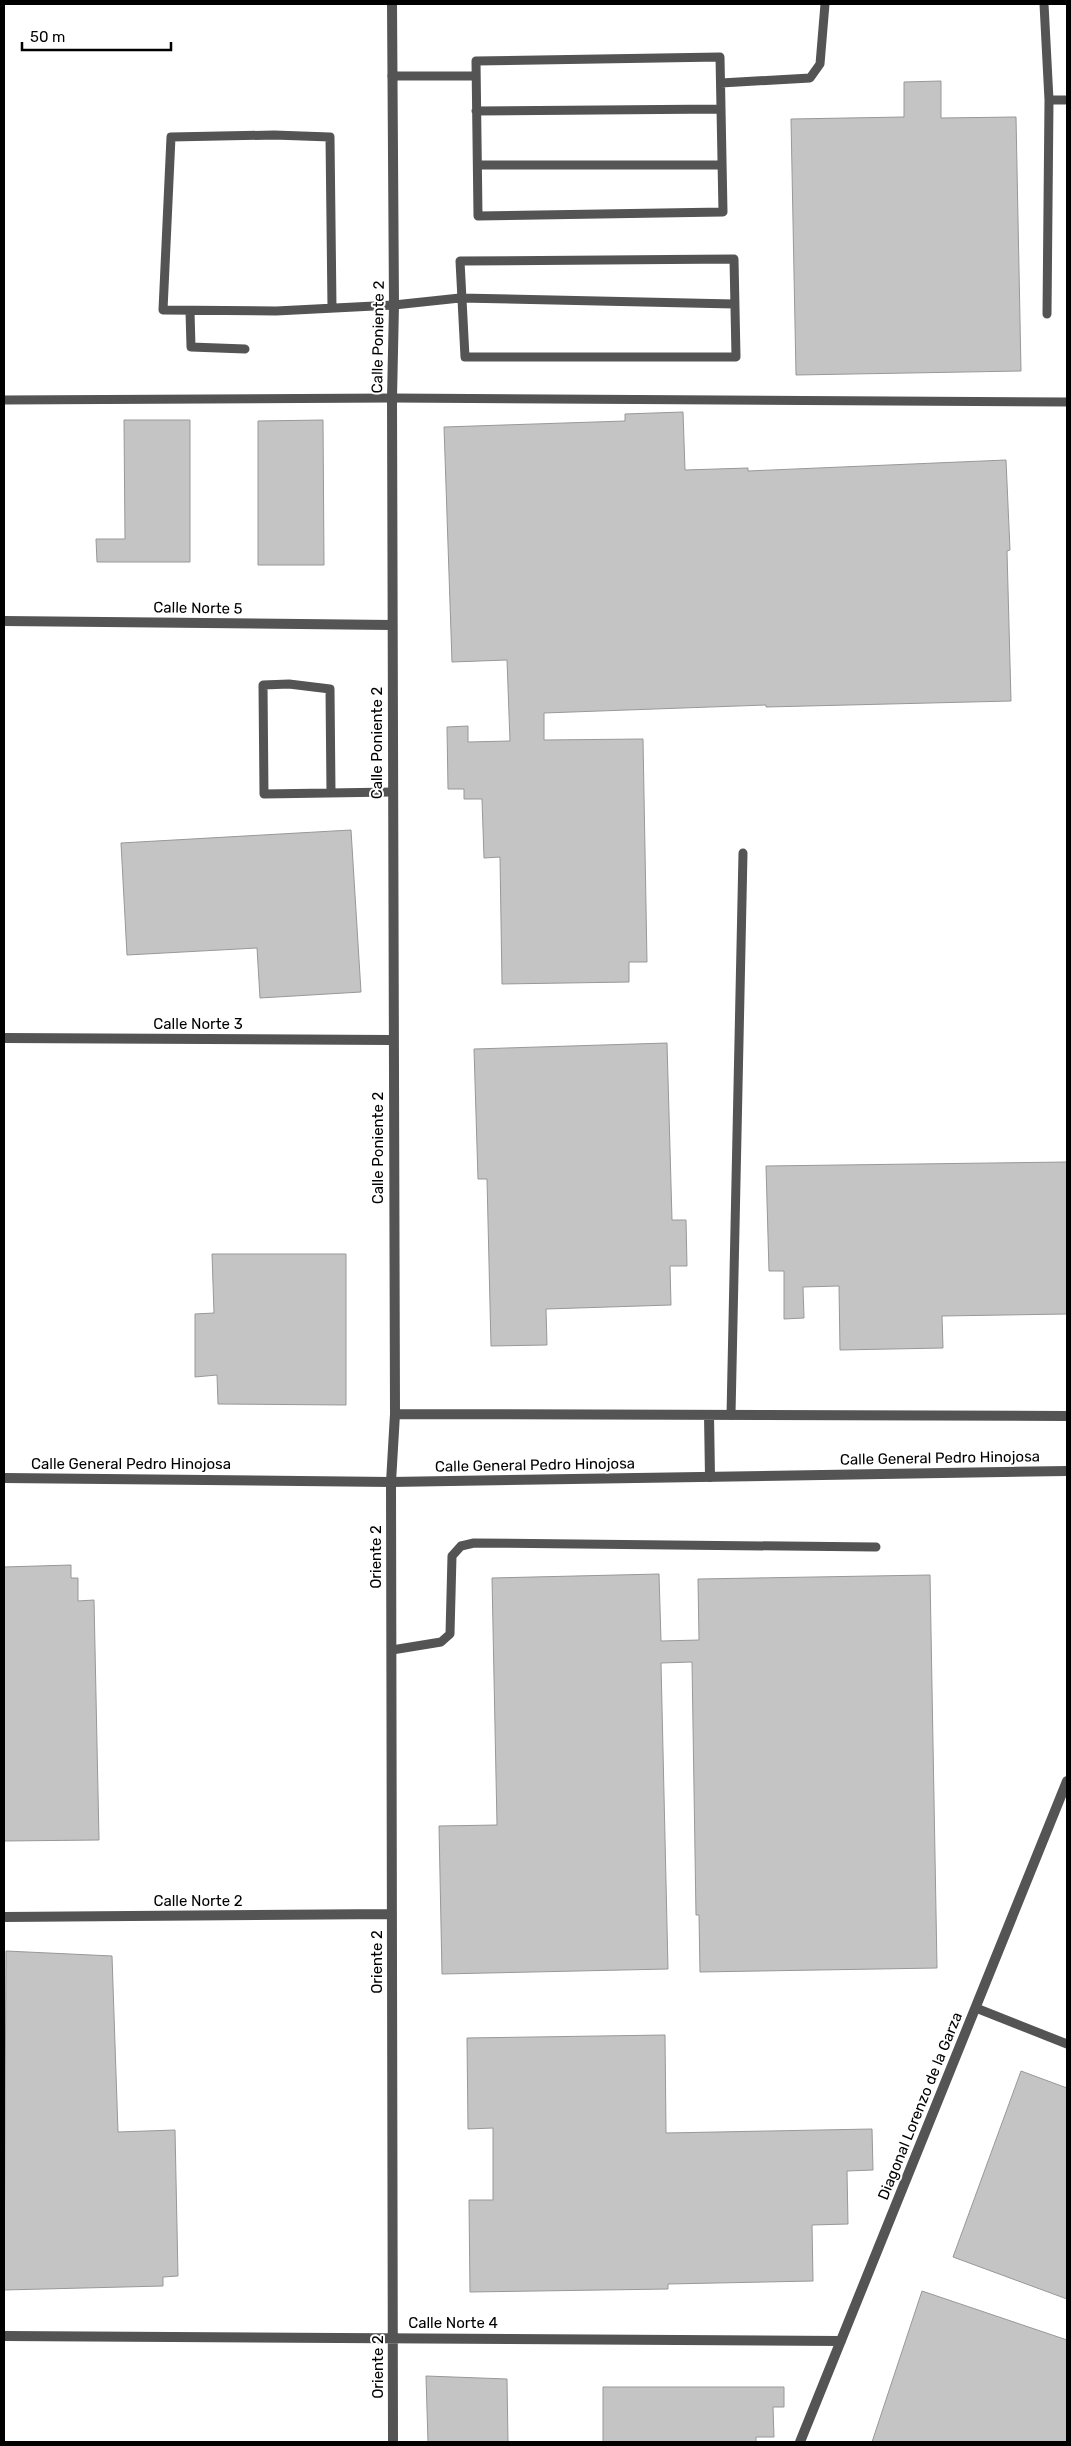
<svg xmlns="http://www.w3.org/2000/svg" width="1071" height="2446" viewBox="0 0 1071 2446" font-family="Rubik,sans-serif">
  <style>
    .building { fill: #c4c4c4; stroke: #989898 }
    .lines { fill: none; stroke-linecap: round; stroke-linejoin: round }
    .service { stroke: #545454; stroke-width: 9 }
    .minor { stroke: #545454; stroke-width: 10 }
    .tertiary { stroke: #545454; stroke-width: 10 }
    .labels { text-anchor: middle; stroke-width: 4; stroke-linejoin: round; paint-order: stroke }
    .street-label { font-size: 15px; fill: #000; stroke: #fff }
  </style>
  <rect width="100%" height="100%" fill="#fff"/>
  <path class="building" d="M941,81v37l75,-1 5,254 -225,4 -5,-256 113,-2v-35z
    M683,412l2,58 63,-2v3l258,-11 4,90 -3,1 4,150 -245,6v-2l-222,8v27l99,-1 4,223h-18v20l-127,2 -2,-127 -16,1 -2,-59h-18v-10h-16l-1,-62 21,-1v16l42,-1 -3,-81 -55,2 -8,-235 181,-6v-7z
    M124,420h66v142h-93l-1,-23h29z
    M323,420l1,145h-66v-144z
    M351,830l10,162 -101,6 -3,-50 -130,7 -6,-112z
    M667,1043l5,177h14l1,46h-17l1,39 -125,4 1,36 -56,1 -4,-167h-9l-4,-130z
    M1067,1162v152l-125,2 1,32 -103,2 -1,-64 -36,1 1,31 -20,1v-48h-15l-3,-105z
    M212,1254h134v151l-128,-1 -1,-29 -22,2v-63l19,-1z
    M71,1565v13h7v23l16,-1 5,240 -95,1v-274z
    M659,1574l2,67 38,-1 -1,-61 232,-4 7,393 -237,4 -1,-57h-3l-4,-253 -31,1 7,306 -226,5 -3,-148 58,-1 -5,-247z
    M6,1951l106,5 6,176 57,-2 3,146 -15,1v9l-159,4z
    M665,2035l1,98 206,-4 1,41 -26,1 1,53 -36,1 1,56 -145,3v5l-198,3 -1,-92h24v-72l-25,1 -1,-91z
    M1021,2071l46,17v211l-114,-42z
    M922,2291l145,49v102h-195z
    M426,2376l81,3 1,63h-80z
    M603,2387h181v20h-11l1,30h-18v5h-153z"/>
  <g class="lines">
    <path class="service" d="M1044,4l5,96 -2,214
      M720,57l3,155 -245,4 -2,-155z
      M392,76h84
      M721,83l89,-5 10,-14 5,-60
      M1049,100h18
      M476,111l245,-2
      M478,165h244
      M734,259l2,98h-271l-5,-96z
      M332,308l-2,-171 -56,-2 -103,2 -8,173 113,1 118,-6 66,-7 274,6
      M190,311l1,36 54,2
      M4,400l388,-2 675,4
      M331,793l-1,-104 -41,-5 -26,1 1,109 128,-2
      M731,1415l12,-562
      M392,1650l49,-8 9,-8 2,-78 9,-10 13,-3 402,4
      M976,2008l91,36"/>
    <path class="minor" d="M392,4l2,301 -2,93 3,1016 -4,68 2,960
      M4,621l388,4
      M4,1038l388,2
      M395,1414l672,2
      M709,1415l1,62
      M4,1917l388,-3
      M4,2336l837,5
      M800,2442l267,-661"/>
    <path class="tertiary" d="M4,1478l387,4 676,-11"/>
  </g>
  <g class="labels">
    <g class="street-label">
      <text transform="translate(378 337) rotate(-89)" y="5">Calle Poniente 2</text>
      <text transform="translate(198 608) rotate(1)" y="5">Calle Norte 5</text>
      <text transform="translate(377 743) rotate(-90)" y="5">Calle Poniente 2</text>
      <text x="198" y="1029">Calle Norte 3</text>
      <text transform="translate(378 1148) rotate(-90)" y="5">Calle Poniente 2</text>
      <text transform="translate(940 1458) rotate(-1)" y="5">Calle General Pedro Hinojosa</text>
      <text x="131" y="1469">Calle General Pedro Hinojosa</text>
      <text transform="translate(535 1465) rotate(-1)" y="5">Calle General Pedro Hinojosa</text>
      <text transform="translate(376 1557) rotate(-90)" y="5">Oriente 2</text>
      <text x="198" y="1906">Calle Norte 2</text>
      <text transform="translate(377 1962) rotate(-90)" y="5">Oriente 2</text>
      <text transform="translate(920 2106) rotate(-68)" y="5">Diagonal Lorenzo de la Garza</text>
      <text x="453" y="2328">Calle Norte 4</text>
      <text transform="translate(378 2367) rotate(-90)" y="5">Oriente 2</text>
    </g>
  </g>
  <rect width="1071" height="2446" fill="none" stroke="#000000" stroke-width="10"/>
  <path d="M22 42v8h149v-8" fill="none" stroke="#000000" stroke-width="2.5"/>
  <text x="30" y="42" font-size="15" fill="#000000" stroke="#ffffff" stroke-width="4" paint-order="stroke">50 m</text>
</svg>
